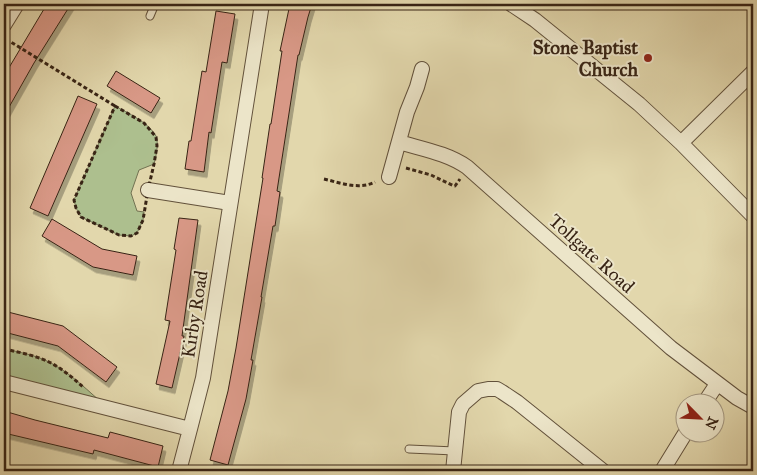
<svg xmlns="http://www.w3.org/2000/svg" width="757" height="475" viewBox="0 0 757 475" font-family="'IM FELL Great Primer',serif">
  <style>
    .green { fill: #adbf8e; stroke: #727252 }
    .building { fill: #d89886; stroke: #382415; filter: url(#shadow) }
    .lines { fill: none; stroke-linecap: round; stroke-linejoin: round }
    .service-casing { stroke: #62513b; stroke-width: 9 }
    .minor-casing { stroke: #62513b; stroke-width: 16 }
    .path { stroke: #382415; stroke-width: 3; stroke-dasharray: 4 2.5; stroke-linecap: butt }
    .service { stroke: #ece5c9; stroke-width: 7 }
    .minor { stroke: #ece5c9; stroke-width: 14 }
    .poi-dot { fill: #8f2418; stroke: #ece5c9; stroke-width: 2 }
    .labels { text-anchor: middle; stroke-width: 4; stroke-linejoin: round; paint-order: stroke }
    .poi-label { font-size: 19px; font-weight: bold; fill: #382415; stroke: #ece5c9; text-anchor: end }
    .street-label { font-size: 19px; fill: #382415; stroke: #ece5c9 }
  </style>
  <defs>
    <filter id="shadow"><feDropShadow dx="3" dy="5.5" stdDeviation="0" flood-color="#0004"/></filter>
  </defs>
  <rect width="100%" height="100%" fill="#e2d7ac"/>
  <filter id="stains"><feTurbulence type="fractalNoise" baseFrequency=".004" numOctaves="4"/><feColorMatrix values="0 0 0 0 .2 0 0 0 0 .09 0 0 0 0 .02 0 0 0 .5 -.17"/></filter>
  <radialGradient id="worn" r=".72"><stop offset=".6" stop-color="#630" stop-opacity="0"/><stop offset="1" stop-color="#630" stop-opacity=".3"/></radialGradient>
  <path class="green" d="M115,106c13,7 34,17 41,30 3,8 0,20 -2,28l-15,6 -8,23 6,18 7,1 -1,8 -6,13 -6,3 -12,-1 -38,-18 -5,-9 -2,-8z
    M4,349c15,3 31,6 45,13 22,11 40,30 59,46l-104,-26z"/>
  <path class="building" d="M47,4h24l-37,59 -30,53v-40z
    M290,4h22l-4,13 -9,38h-1l-21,136 3,1 -5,34h-2l-12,71h1l-11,63h2l-7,39 -18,66 -18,-5 18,-69 8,-43 27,-170h-1l8,-54h1l11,-73h-2z
    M216,11l19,3 -8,49 -5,-1 -11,71 -2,-1 -5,40 -19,-3 4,-28h2l11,-70 4,1z
    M116,71l44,27 -9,15 -44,-27z
    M78,96l19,8 -49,112 -18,-8z
    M179,218l19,2 -16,116h2l-12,52 -16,-4 14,-63 -5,-1 11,-70 -2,-1z
    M52,219l50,30 35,7 -4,19 -40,-8 -51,-31z
    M4,311l59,15 54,41 -11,15 -48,-36 -54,-14z
    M4,411l31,9 73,18 2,-6 53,14 -5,21 -64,-17 -1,4 -89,-21z"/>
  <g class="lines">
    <defs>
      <path id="service" d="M150,16l5,-12
        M409,449l46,2"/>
      <path id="minor" d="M511,4l24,16 104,84 42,39 72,73
        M4,25l13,-21
        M399,142c23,7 48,11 68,25l204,181 66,50 16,9
        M681,143l72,-71
        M389,177l18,-65 10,-25 5,-18
        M148,190l82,13
        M4,382l186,47 13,-51 59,-374
        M705,402l12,-18
        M179,471l11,-42
        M453,471l6,-59 4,-8 15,-13 10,-2h9l5,3 15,10 86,69
        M662,471l24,-39"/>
    </defs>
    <use href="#service" class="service-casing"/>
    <use href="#minor" class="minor-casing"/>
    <path class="path" d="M489,4l8,3
      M6,39l109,67
      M115,106l29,17 12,14 1,9 -3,18 -6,26 -5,30 -6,13 -6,3 -12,-1 -38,-18 -5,-9 -2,-8z
      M406,168l25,7 23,11h1l5,-7
      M324,179c17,4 35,11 51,3
      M4,349c14,3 29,6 43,12 13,6 25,16 36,26
      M616,467l6,4"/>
    <use href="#service" class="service"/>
    <use href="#minor" class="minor"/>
  </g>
  <circle class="poi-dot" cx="648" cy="58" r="5"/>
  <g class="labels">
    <g class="poi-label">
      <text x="638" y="54">Stone Baptist<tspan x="638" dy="22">Church</tspan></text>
    </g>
    <g class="street-label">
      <text transform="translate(592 253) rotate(42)" y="7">Tollgate Road</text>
      <text transform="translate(194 314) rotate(-81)" y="7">Kirby Road</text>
    </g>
  </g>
  <rect width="757" height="475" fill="none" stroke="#e2d7ac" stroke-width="20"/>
  <rect x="5" y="5" width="747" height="465" fill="none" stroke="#382415" stroke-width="2.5"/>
  <rect x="10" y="10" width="737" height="455" fill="none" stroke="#382415"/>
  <g transform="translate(700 418) rotate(114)"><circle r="24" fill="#ece5c9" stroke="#a49881"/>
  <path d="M0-4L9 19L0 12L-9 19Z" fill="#8f2418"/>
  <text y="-8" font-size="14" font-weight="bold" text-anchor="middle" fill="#382415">N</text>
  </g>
  <rect width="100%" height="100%" filter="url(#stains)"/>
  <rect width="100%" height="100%" fill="url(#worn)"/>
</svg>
